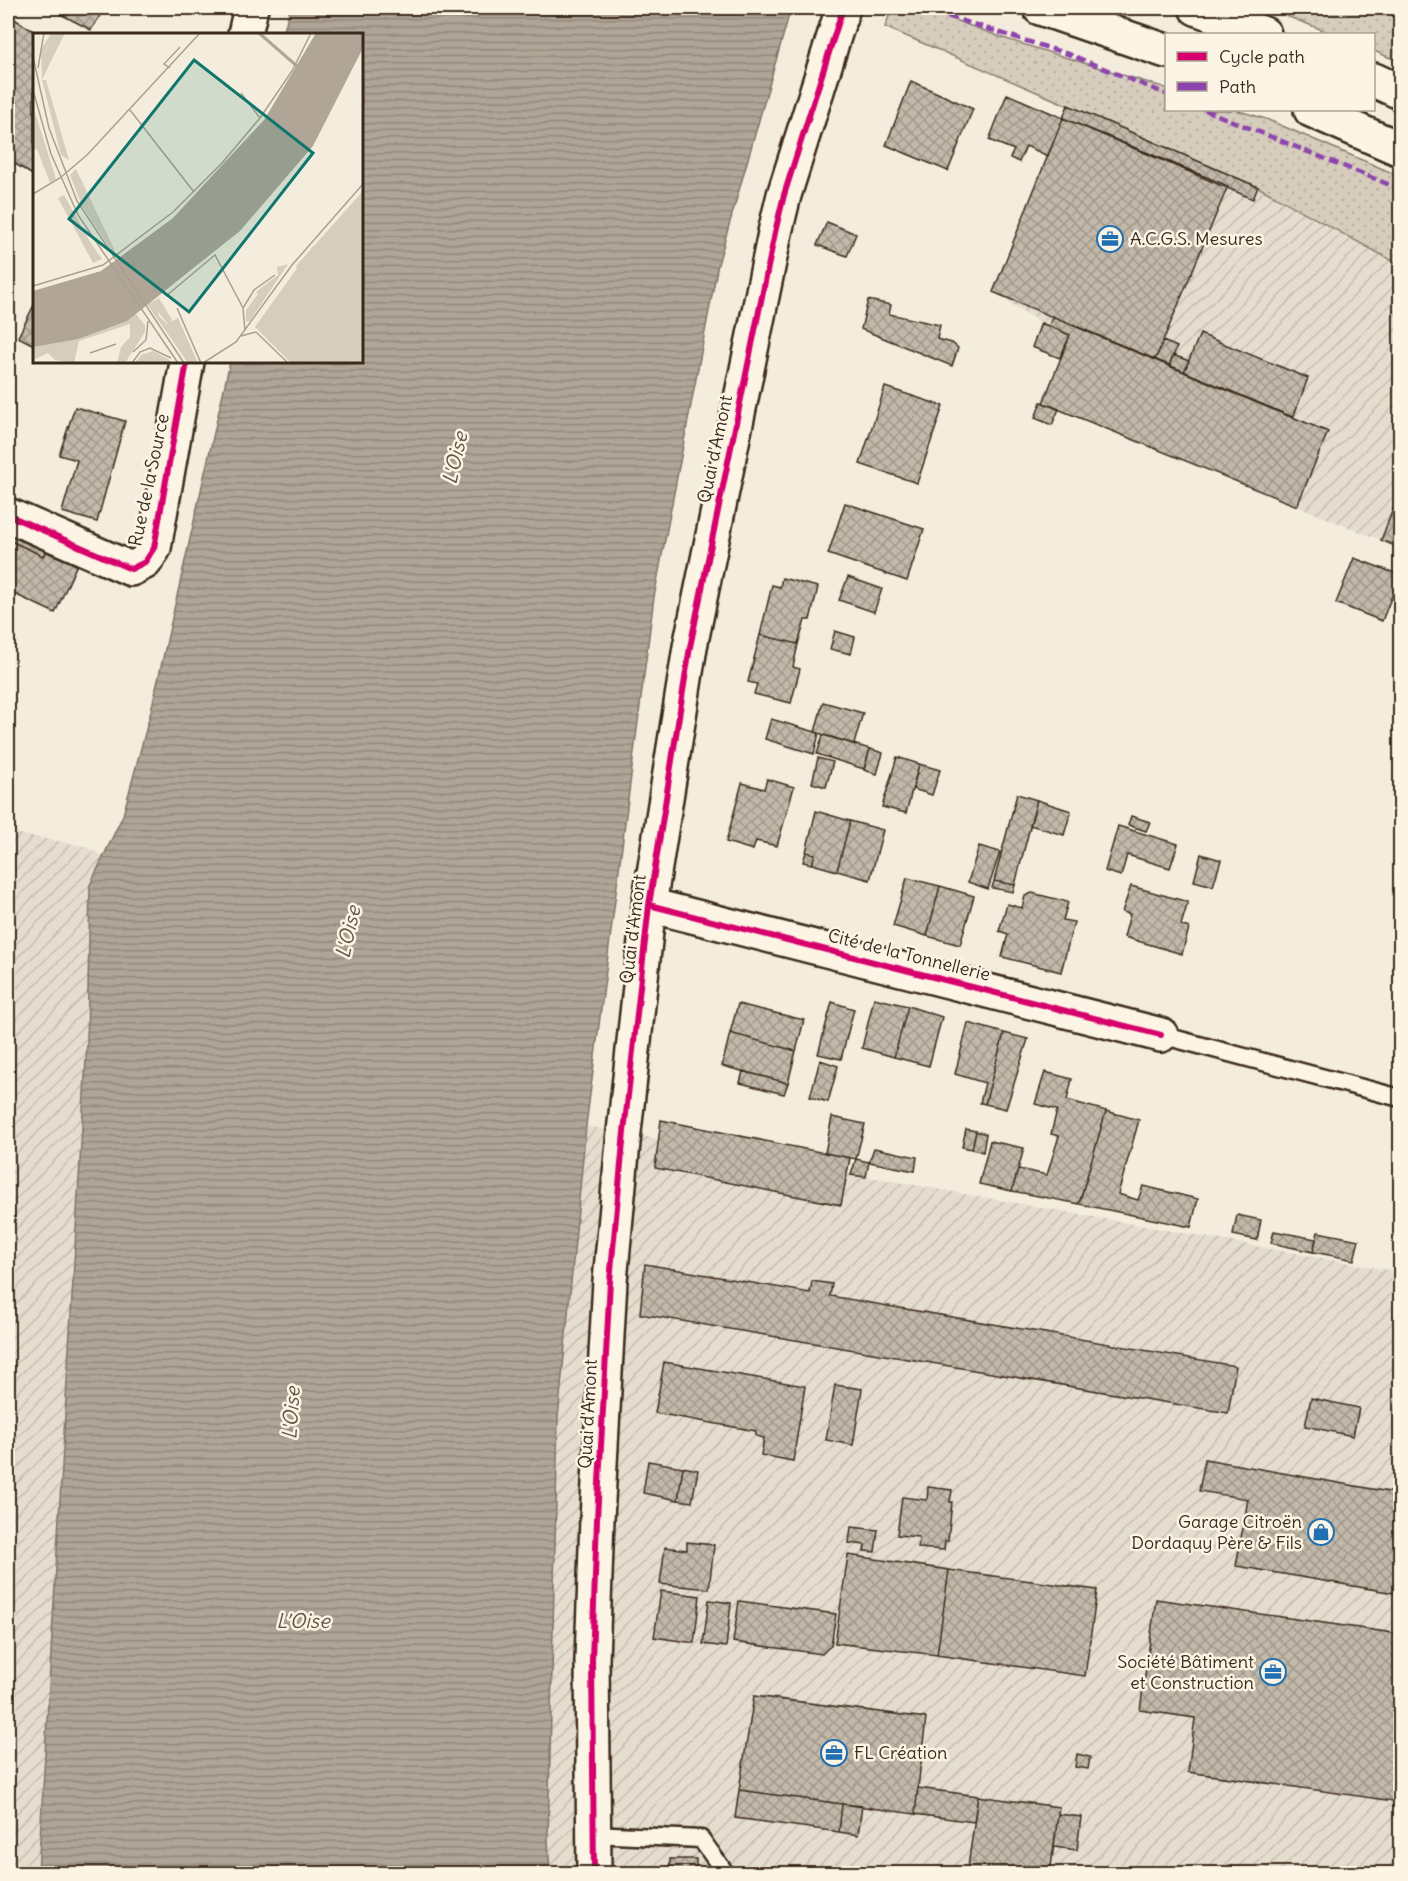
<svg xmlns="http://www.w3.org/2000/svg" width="1408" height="1881" viewBox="0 0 1408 1881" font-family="Delius,sans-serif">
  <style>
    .industrial { fill: url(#industrial-furrows) }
    .grass { fill: url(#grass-dots); stroke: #887c6e; stroke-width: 1.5 }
    .water { fill: url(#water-rules); stroke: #817466; stroke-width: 1.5 }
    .building { fill: url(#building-cross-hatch); stroke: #3b2a1e; stroke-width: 1.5 }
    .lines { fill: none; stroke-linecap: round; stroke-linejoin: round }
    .lane-casing { stroke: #3b2a1e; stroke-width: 21 }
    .street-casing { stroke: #3b2a1e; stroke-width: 38 }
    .highway-casing { stroke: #3b2a1e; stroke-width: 38 }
    .lane { stroke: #fcf5e5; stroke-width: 16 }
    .street { stroke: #fcf5e5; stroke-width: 33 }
    .highway { stroke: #fcf5e5; stroke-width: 33 }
    .quiet { stroke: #8e44ad; stroke-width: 4.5; stroke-dasharray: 9 4.5; stroke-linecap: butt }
    .cycleway-casing { stroke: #fcf5e5; stroke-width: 10 }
    .cycleway { stroke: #d6006c; stroke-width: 6 }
    .labels { text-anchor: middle; stroke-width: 5; stroke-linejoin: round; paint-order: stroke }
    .poi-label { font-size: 18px; fill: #3b2a1e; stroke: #fcf5e5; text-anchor: start }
    .street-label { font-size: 18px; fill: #3b2a1e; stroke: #fcf5e5 }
    .water-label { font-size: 20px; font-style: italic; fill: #645548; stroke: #fcf5e5 }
    .inset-river { fill: none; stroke: #b0a596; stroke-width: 3 }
    .inset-road { fill: none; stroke: #aa9f91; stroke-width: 1.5 }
    .view { fill: #0f766e; fill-opacity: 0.15; stroke: #0f766e; stroke-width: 3 }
    .inset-edge { fill: none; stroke: #3b2a1e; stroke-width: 3 }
  </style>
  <defs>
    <pattern id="industrial-furrows" width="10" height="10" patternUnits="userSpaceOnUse" patternTransform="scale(1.5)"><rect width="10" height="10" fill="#e5ddce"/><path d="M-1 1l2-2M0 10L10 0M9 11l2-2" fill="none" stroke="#c5beb0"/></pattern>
    <pattern id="grass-dots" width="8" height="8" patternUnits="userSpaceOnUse" patternTransform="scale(1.5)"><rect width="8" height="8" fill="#d6cdbd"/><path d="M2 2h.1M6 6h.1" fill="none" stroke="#b9b0a2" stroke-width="1.8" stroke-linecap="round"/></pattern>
    <pattern id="water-rules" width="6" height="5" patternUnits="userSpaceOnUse" patternTransform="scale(1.5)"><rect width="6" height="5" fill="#b0a596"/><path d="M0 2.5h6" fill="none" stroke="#90877a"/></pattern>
    <pattern id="building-cross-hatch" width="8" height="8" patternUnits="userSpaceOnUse" patternTransform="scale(1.5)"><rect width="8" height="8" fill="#c3b9aa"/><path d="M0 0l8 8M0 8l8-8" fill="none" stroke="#a0978a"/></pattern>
  </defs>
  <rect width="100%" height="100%" fill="#f4eddd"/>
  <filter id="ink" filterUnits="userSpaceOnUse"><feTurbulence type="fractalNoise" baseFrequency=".0167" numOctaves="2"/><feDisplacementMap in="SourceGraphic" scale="12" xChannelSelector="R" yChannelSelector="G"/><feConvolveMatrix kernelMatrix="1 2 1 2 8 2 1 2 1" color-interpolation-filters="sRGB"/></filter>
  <g filter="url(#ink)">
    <path class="industrial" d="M1068,105l190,82 142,78v283l-359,-146 19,-44 -28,-11 9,-24 -47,-31z
      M8,832l76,14 17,9 -14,188 -49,831 -30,-1z
      M586,1126l814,146v601l-850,1 -2,-35 10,-421z"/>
    <path class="grass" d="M892,8h30l84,31 160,49v22h70l30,9 124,53 10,6v87l-142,-78 -373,-160z
      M1266,8h134v54l-26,-11v-17h-41z"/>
    <path class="water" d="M290,8h501l-73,256 -64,333 -68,529 -28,292 -10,421 2,34h-512l49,-830 3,-158 33,-70 28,-104 79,-349h132v-328h-79z"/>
    <path class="building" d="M49,8h56l-14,22z
      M8,15l30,19h-4v142l-26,-17z
      M911,81l62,28 -25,62 -62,-26z
      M1007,94l56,24 -15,38 -22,-10 -7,16 -9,-4 4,-8 -25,-10z
      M1068,105l190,82 -5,12 -190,-81z
      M1063,118l165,68 -73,174 -162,-68z
      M827,222l29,12 -9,22 -30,-11z
      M868,300l23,5 -2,9 51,11 -3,14 15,4 6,5 -6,18 -91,-37z
      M34,305v40l-16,-8z
      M1052,316l276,116 -31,74 -254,-103 27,-68 -21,-9z
      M1041,323l29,12 -10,23 -28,-11z
      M1200,334l108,44 -15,40 -109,-46z
      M1163,341l14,6 -8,19 -14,-6z
      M1173,355l16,6 -5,11 -15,-6z
      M885,387l58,19 -26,77 -57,-19z
      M1041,402l18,7 -7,16 -17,-7z
      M75,407l50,14 -28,101 -35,-10 15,-52 -18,-5z
      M1400,491v57l-19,-8z
      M845,503l79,26 -17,52 -79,-27z
      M8,530l6,3 -3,8 32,15 4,-8 31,14 -23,51 -47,-22z
      M14,533l33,15 -4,8 -32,-15z
      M1354,558l46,17 -18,46 -46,-18z
      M848,577l34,12 -8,23 -35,-12z
      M782,578l36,9 -8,33h-5l-7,24 -38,-9 12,-50 8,2z
      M835,631l20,6 -4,17 -21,-5z
      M760,635l38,9 -5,23 7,2 -9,34 -37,-9 3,-10 -9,-2z
      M823,702l40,11 -9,31 -39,-12z
      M771,719l48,14 -5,21 -49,-15z
      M823,735l47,14 -6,20 -47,-15z
      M870,749l13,4 -6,21 -13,-4z
      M897,757l22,7 -13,49 -24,-6z
      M818,758l15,4 -7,25 -14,-4z
      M919,764l21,6 -8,25 -19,-6z
      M767,779l27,8 -17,59 -21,-5 -3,9 -27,-8 16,-59 22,6z
      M1017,794l20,6 -22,85 -21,-4z
      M1037,800l34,11 -7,24 -34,-10z
      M816,811l34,10 -13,50 -25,-7 3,-10 -9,-2z
      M1131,816l19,6 -4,9 -18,-6z
      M850,821l33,9 -13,50 -33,-9z
      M1118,826l60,18 -8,24 -43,-13 -6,21 -16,-5z
      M979,846l21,6 -12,37 -20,-7z
      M806,852l9,2 -3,10 -9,-2z
      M1201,854l20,6 -8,26 -19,-5z
      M907,878l33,8 -13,50 -34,-10z
      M994,881l21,4 -2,7 -21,-4z
      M940,886l34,10 -14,49 -33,-9z
      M1131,886l57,16 -7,23 8,3 -7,26 -58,-17 6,-23 -8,-2z
      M1032,893l36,9 -5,18 11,2 -13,50 -59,-15 6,-23 -9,-3 8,-27 15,4 3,-12z
      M874,998l34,8 -14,51 -32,-9z
      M832,1002l22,7 -13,50 -23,-5z
      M738,1004l66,16 -8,31 -66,-18z
      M908,1006l34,11 -13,49 -35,-9z
      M968,1023l36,10 -19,71 -5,-1 5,-20 -30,-9z
      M730,1033l66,18 -8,32 -66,-17z
      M1004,1033l24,6 -22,70 -21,-5z
      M820,1060l18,6 -10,36 -18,-5z
      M743,1071l45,12 -4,11 -44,-11z
      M1045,1072l27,7 -5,21 39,11 -27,93 -67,-13 6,-22 29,6 12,-39 -8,-2 6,-24 -22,-6z
      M1106,1111l33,9 -21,74 20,6 5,-14 55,13 -7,28 -112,-23z
      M832,1117l33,7 -9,35 -31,-6z
      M661,1120l189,38 -9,47 -186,-37z
      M966,1129l10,2 -4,18 -10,-2z
      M976,1131l10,3 -3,18 -11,-3z
      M990,1141l34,7 -12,43 -33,-7z
      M874,1148l43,9 -2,14 -46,-9z
      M856,1159l13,3 -3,15 -15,-2z
      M1237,1215l24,5 -4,20 -24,-5z
      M1274,1231l42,8 -3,13 -42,-9z
      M1318,1232l41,8 -5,20 -41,-8z
      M645,1264l165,29 2,-12 20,3 -2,12 406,70 -8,47 -588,-99z
      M664,1362l141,24 -12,75 -32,-6 3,-17 -8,-2v-5l-101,-18z
      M835,1385l27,4 -9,56 -27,-5z
      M1311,1398l48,10 -6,28 -48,-10z
      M1205,1459l195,35v100l-164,-28 12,-67 -49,-8z
      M648,1461l35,6 -5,33 -35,-7z
      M683,1467l15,3 -6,32 -14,-2z
      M928,1487l24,3 -2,12h2l-4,39h-3l-1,9 -26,-2 1,-11 -22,-2 5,-38 25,3z
      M851,1527l27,3 -3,22 -11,-1 1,-6 -16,-2z
      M687,1542l27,3 -5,44 -49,-5 5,-37 22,3z
      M848,1555l101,15 -12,85 -102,-12z
      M949,1570l148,20 -12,86 -148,-21z
      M661,1591l39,5 -6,47 -40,-6z
      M1156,1599l244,35v168l-212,-30 7,-54 -55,-8z
      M709,1600l22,3 -5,44 -23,-3z
      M739,1601l97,13 -5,31 -9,9 -89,-12z
      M754,1696l172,22 -11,96 -176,-24z
      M1077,1754l13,3 -2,12 -13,-2z
      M918,1788l60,8 -4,26 -59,-8z
      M739,1790l103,14 -3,28 -104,-14z
      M978,1796l81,11 -9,67h-83z
      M842,1804l20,2 -4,29 -19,-3z
      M1058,1814l23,3 -4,33 -23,-3z
      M670,1859h26v15h-26z"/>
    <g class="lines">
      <defs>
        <path id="lane" d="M1161,1035l239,63
          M592,1834l109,5 25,35"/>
        <path id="street" d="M245,34l6,-26
          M8,515l123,54 14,-7 9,-14 33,-186
          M649,905l512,130
          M594,1874l-2,-214 5,-141 13,-238 14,-149 25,-227 41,-258 86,-419 8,-33 59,-187"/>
        <path id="highway" d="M1040,8l126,43
          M1196,8l68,26
          M1374,80l26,12
          M1311,110l89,39"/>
      </defs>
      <use href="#lane" class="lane-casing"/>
      <use href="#street" class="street-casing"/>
      <use href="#highway" class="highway-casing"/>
      <use href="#lane" class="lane"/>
      <use href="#street" class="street"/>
      <use href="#highway" class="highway"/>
      <path class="quiet" d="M922,8l149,47 95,39
        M1205,110l195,79"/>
      <defs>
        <path id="cycleway" d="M8,515l123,54 14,-7 9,-14 33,-186
          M649,905l512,130
          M594,1874l-2,-214 5,-141 13,-238 14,-149 25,-227 41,-258 86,-419 8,-33 59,-187"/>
      </defs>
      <use href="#cycleway" class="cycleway-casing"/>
      <use href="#cycleway" class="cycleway"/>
    </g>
  </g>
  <defs>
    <symbol id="office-ring" viewBox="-11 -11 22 22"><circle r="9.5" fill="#fcf5e5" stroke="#1f6fb2" stroke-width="1.5"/><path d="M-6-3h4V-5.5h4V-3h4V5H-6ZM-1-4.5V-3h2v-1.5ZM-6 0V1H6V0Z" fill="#1f6fb2"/></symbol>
    <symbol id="shop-ring" viewBox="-11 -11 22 22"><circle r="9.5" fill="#fcf5e5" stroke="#1f6fb2" stroke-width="1.5"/><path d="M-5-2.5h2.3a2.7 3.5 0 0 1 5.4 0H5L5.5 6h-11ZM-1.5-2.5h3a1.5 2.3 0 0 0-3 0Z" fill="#1f6fb2"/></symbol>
  </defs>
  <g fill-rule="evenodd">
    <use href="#office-ring" x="1095" y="224" width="30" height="30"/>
    <use href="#shop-ring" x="1306" y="1517" width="30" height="30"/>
    <use href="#office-ring" x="1258" y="1657" width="30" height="30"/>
    <use href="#office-ring" x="819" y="1738" width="30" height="30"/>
  </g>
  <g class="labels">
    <g class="poi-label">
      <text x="1130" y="245">A.C.G.S. Mesures</text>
      <text x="1302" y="1528" text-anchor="end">Garage Citroën<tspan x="1302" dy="21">Dordaquy Père &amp; Fils</tspan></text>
      <text x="1254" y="1668" text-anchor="end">Société Bâtiment<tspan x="1254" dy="21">et Construction</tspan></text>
      <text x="854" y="1759">FL Création</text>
    </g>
    <g class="street-label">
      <text transform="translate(715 449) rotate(-78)" y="6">Quai d'Amont</text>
      <text transform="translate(149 480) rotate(-78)" y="6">Rue de la Source</text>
      <text transform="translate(633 929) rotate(-83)" y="6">Quai d'Amont</text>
      <text transform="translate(909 955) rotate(14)" y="6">Cité de la Tonnellerie</text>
      <text transform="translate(588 1414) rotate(-87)" y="6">Quai d'Amont</text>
    </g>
    <g class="water-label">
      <text transform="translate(455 458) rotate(-77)" y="7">L'Oise</text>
      <text transform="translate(348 932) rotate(-77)" y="7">L'Oise</text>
      <text transform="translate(291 1413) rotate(-86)" y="7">L'Oise</text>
      <text x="303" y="1628">L’Oise</text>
    </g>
  </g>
  <g transform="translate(33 33)">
    <rect width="330" height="330" fill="#f4eddd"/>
    <path d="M18,0l-6,21 7,5 -10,21 -1,-30zM0,73l23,73 -6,4 -13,-34 -4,1zM43,136l39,82 -2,2 -31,-47 -12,-31zM31,162l28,50 10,14 -9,4 -35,-65zM255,231l-38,57 -4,1v-12l12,-16 -2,-2 22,-17 -1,-8zM121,268l5,15 8,8 11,-6 19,43 -9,2 -41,-59zM120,318l15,8 4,4h-37l6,-8z" fill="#d6cdbd"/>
    <path d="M18,0h14l-13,26 -7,-4zM9,47h4l23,80 -8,-5zM330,158v172h-33l-34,-97zM126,265l13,22 -3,5 -15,-18v-6zM102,280l10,12v7l-20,31h-8l4,-16 9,-10v-13l-51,17 -5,22 -19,-3 -7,-7 -15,7v-18z" fill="#d6cdbd"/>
    <path d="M280,213l14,15 16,4 20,32 -7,66h-65l-36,-36z" fill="#d6cdbd"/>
    <path d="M283,0h47v15l-50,98 -73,85 -113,90 -49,18 -45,8v-56l68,-20 72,-53 91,-98z" fill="#b0a596"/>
    <path class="inset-river" d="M226,0l47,41"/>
    <path class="inset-road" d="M0,24l16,71 28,73 107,162M5,35l6,-35M137,35l-6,-4 16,-17M0,57l18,64 27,61 100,148M208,60l19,25M97,77l64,82M0,161l27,-16 27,-23 113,-122M0,253l70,-21 70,-53 49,-49 38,-45 32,-47 19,-38M133,263l49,-41 28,53 2,23M144,275l24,55M210,275l11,-18 21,-15M208,303l15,-4 32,31M100,319l13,-12 2,-19M57,320l26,-9M99,330l8,-11 10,-4 21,10M170,330l33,-21 56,-77 71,-81"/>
    <path class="view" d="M161,27l119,93 -124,159 -120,-93z"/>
    <rect width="330" height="330" class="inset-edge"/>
  </g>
  <rect width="1408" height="1881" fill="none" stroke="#fcf5e5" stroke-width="30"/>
  <rect x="15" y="15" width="1378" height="1851" fill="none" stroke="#3b2a1e" stroke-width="2" filter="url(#ink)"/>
  <rect x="1165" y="33" width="210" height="78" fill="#fcf5e5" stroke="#afa495" stroke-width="1.5"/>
  <rect x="1177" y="52" width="30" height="9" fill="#d6006c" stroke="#afa495" stroke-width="1.5"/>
  <text x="1219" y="63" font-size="18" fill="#3b2a1e">Cycle path</text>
  <rect x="1177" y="82" width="30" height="9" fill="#8e44ad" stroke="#afa495" stroke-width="1.5"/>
  <text x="1219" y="93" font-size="18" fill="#3b2a1e">Path</text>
</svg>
